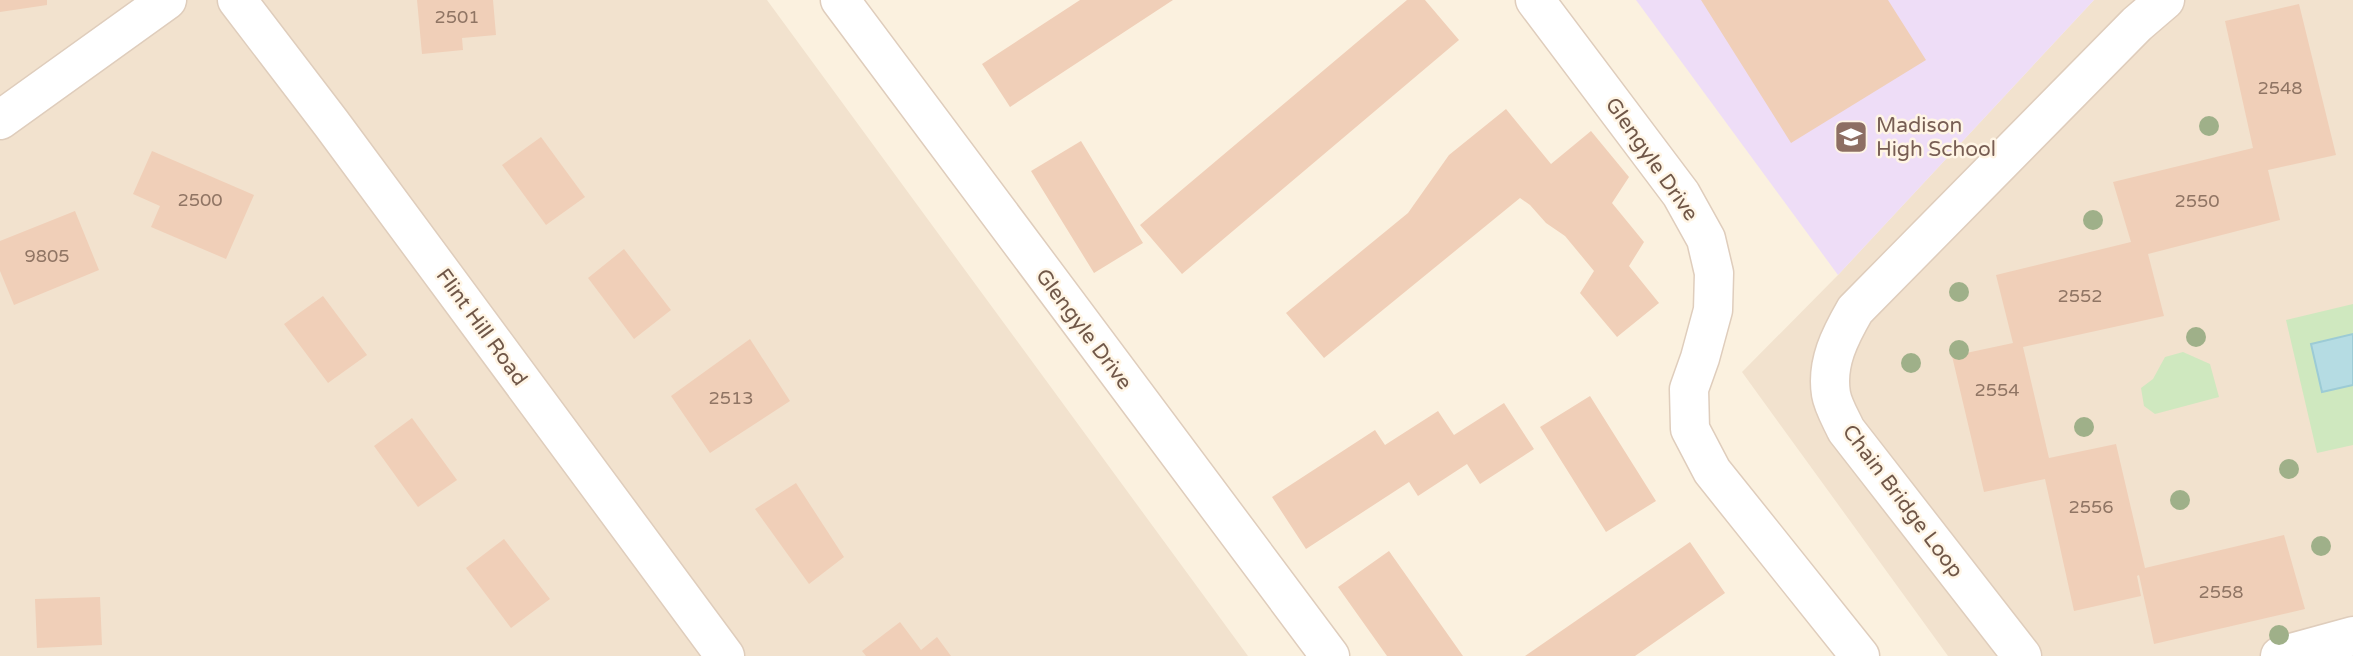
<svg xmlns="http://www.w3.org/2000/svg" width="2353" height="656" viewBox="0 0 2353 656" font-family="'Varela Round',sans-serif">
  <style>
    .residential { fill: #f2e2ce }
    .education { fill: #eeddf7 }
    .green { fill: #cfe8bf }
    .water { fill: #b5dce3; stroke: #9ccbd5; stroke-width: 2 }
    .building { fill: #f0cfb8 }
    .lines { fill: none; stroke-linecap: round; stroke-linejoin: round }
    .minor-casing { stroke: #dfcdbc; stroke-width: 41 }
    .minor { stroke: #fff; stroke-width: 38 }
    .tree { fill: #9fb089 }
    .labels { text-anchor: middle; stroke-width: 5; stroke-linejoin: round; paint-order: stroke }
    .number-label { font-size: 18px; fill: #907564 }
    .education-label { font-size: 21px; fill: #785e54; stroke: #fff5e5; text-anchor: start }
    .street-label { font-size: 21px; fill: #705748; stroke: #fff5e5 }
  </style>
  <rect width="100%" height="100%" fill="#fbf1df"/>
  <path class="residential" d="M0,0h767l481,656h-1248z
    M2094,0h259v656h-405l-206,-284 96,-97z"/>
  <path class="education" d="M1636,0h458l-256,275z"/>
  <path class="green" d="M2353,304v141l-36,8 -31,-133z
    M2183,352l27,12 9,33 -64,17 -11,-8 -3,-18 12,-9 12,-22z"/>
  <path class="water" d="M2353,334v51l-31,7 -11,-48z"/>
  <path class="building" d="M0,0h47v5l-47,7z
    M417,0h76l3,35 -34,3 1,12 -41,4z
    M1080,0h93l-163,107 -28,-43z
    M1407,0h18l34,40 -277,234 -42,-49z
    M1701,0h187l38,60 -135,83z
    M2299,4l37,151 -68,15 12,50 -132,34 16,62 -141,31 26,111 67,-14 29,124 139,-33 21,74 -151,35 -15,-69 -2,1 4,20 -67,15 -29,-132 -61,13 -32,-136 61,-13 -17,-68 135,-33 -18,-60 140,-34 -28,-127z
    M1506,109l45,55 40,-33 38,46 -17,26 32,39 -15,24 30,37 -42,34 -37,-44 14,-22 -29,-35 -19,-13 -16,-18 -10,-7 -196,160 -38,-45 122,-100 41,-58z
    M541,137l44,60 -39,28 -44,-60z
    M1081,141l62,102 -49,30 -63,-102z
    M152,151l102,44 -28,64 -75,-32 9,-21 -27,-12z
    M75,211l24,59 -85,35 -14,-34v-30z
    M624,249l47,61 -37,29 -46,-61z
    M323,296l44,59 -39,28 -44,-59z
    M750,339l40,62 -80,52 -39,-57z
    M1590,396l66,105 -50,31 -66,-105z
    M1504,403l30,46 -54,35 -13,-20 -49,32 -9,-14 -103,67 -34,-52 103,-67 10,15 53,-34 16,24z
    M412,418l45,62 -39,27 -44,-61z
    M796,483l48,74 -35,27 -54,-75z
    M504,539l46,60 -39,29 -45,-60z
    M1690,542l35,51 -90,63h-110z
    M1389,551l74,105h-76l-49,-69z
    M100,597l2,48 -65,3 -2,-49z
    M900,622l21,28 16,-13 14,19h-85l-4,-5z"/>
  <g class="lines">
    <defs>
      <path id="minor" d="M237,0l94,123 394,533
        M840,0l490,656
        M1535,0l146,194 25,45 8,34 -1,37 -13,48 -11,31 1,40 22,42 148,185
        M0,120l167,-120
        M2022,656l-176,-226c-5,-11 -13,-24 -15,-36 -5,-31 9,-58 24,-84l282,-286 28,-24
        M2280,656l73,-20"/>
    </defs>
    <use href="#minor" class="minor-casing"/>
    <use href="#minor" class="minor"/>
  </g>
  <g class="tree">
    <circle cx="2209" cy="126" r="10"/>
    <circle cx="2093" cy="220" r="10"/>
    <circle cx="1959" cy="292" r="10"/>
    <circle cx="2196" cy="337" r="10"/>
    <circle cx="1959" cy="350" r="10"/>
    <circle cx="1911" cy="363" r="10"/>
    <circle cx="2084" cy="427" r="10"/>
    <circle cx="2289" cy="469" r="10"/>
    <circle cx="2180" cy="500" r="10"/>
    <circle cx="2321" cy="546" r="10"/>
    <circle cx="2279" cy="635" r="10"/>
  </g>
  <defs>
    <symbol id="school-square" viewBox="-11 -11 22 22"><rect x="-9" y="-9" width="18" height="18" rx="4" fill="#8d6e63" stroke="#fff5e5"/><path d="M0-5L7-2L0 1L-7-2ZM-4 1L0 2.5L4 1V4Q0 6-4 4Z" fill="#fff"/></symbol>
  </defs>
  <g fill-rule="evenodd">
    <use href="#school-square" x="1832" y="118" width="38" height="38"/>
  </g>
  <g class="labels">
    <g class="number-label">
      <text x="457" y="23">2501</text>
      <text x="2280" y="94">2548</text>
      <text x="200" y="206">2500</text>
      <text x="2197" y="207">2550</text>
      <text x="47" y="262">9805</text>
      <text x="2080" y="302">2552</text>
      <text x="1997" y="396">2554</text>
      <text x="731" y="404">2513</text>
      <text x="2091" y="513">2556</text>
      <text x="2221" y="598">2558</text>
    </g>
    <g class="education-label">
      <text x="1876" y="132">Madison<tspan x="1876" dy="24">High School</tspan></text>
    </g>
    <g class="street-label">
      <text transform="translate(1652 159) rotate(55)" y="7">Glengyle Drive</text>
      <text transform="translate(482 327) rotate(54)" y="7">Flint Hill Road</text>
      <text transform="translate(1084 329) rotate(53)" y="7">Glengyle Drive</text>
      <text transform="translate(1903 501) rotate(53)" y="7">Chain Bridge Loop</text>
    </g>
  </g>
</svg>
